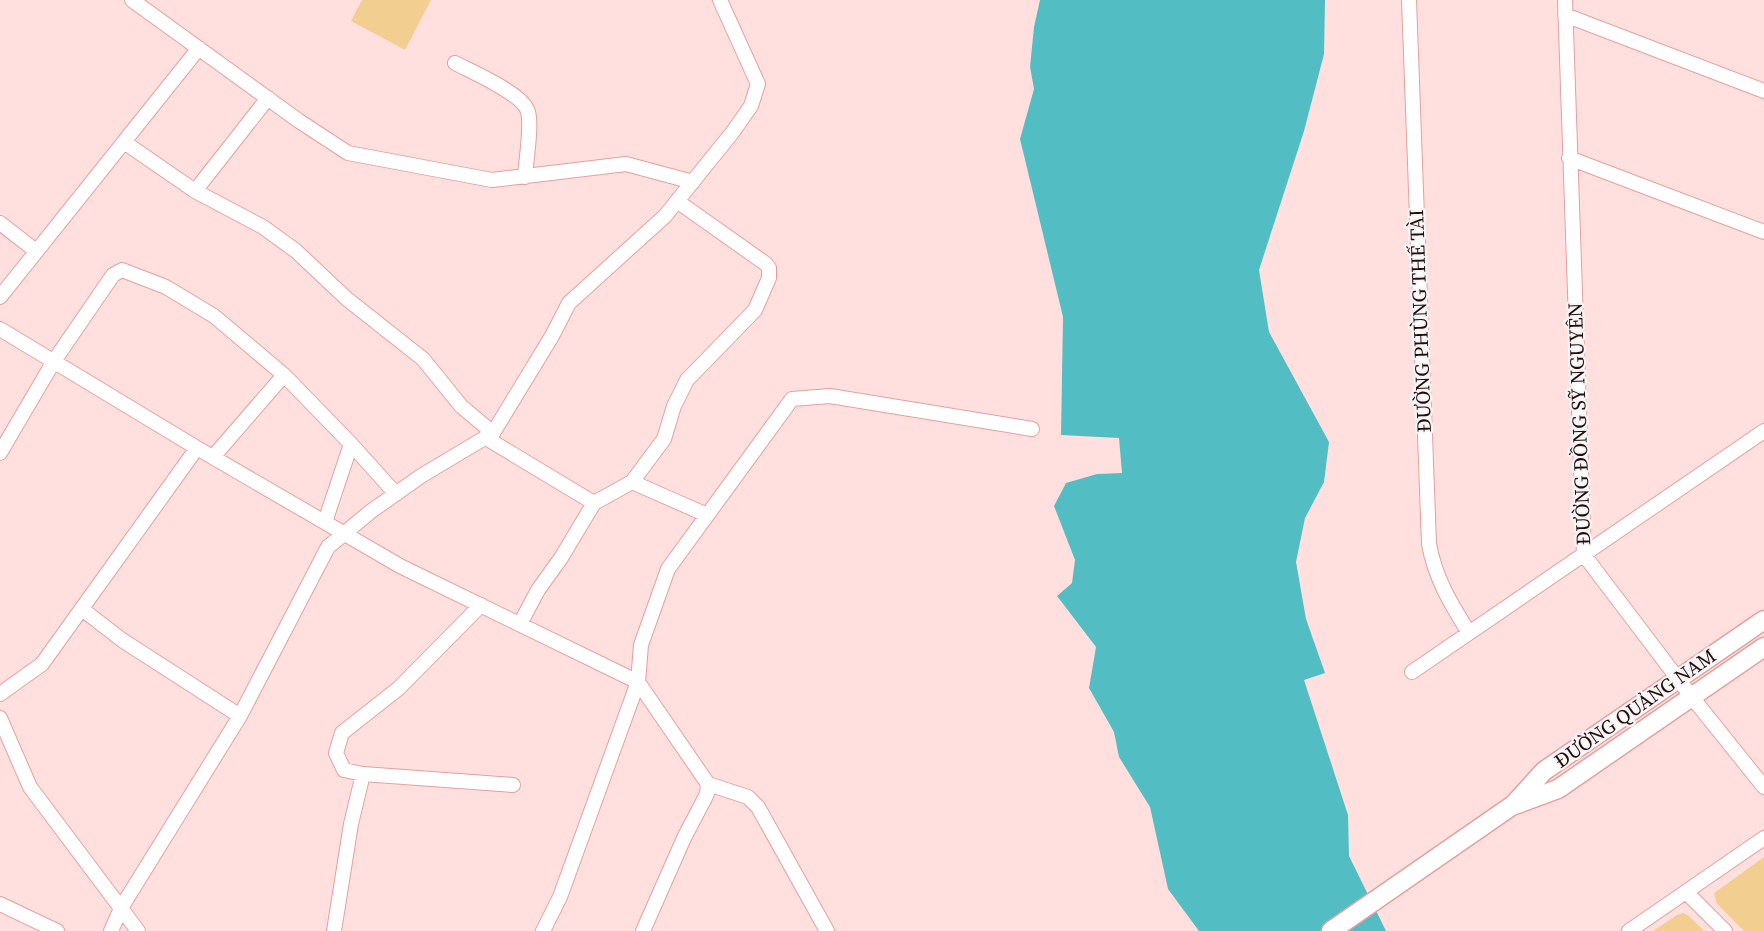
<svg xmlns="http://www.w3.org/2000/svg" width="1764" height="931" viewBox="0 0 1764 931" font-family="'Source Serif 4',serif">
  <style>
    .green { fill: #f2ce90 }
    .water { fill: #52bec4 }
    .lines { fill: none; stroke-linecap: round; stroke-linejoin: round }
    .street-casing { stroke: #e69f9d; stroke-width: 16 }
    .secondary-casing { stroke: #e69f9d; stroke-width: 21 }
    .street { stroke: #fff; stroke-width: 14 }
    .secondary { stroke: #fff; stroke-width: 18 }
    .labels { text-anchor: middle; stroke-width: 4.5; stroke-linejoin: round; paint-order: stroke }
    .street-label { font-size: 20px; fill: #250c0c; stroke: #f6f6f6 }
  </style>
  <rect width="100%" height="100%" fill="#ffe0df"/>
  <path class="green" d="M362,0h69l-26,50 -54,-29z
    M1764,857v74h-20l-27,-27 -3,-11z
    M1683,913l6,3 15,15h-51l24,-16z"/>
  <path class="water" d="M1040,0h285l-1,54 -20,77 -45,139 10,62 60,110 -5,40 -19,36 -9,44 10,57 19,54 -21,7 44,135 1,41 37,75h-187l-31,-42 -18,-82 -31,-50 -5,-25 -25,-44 7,-41 -39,-51 15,-13 3,-23 -21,-54 12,-23 31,-9 25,-1 -3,-35 -58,-3 2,-118 -43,-178 14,-50 -4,-22 4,-40z"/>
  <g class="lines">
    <defs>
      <path id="street" d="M132,0l167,121 49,32 144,27 134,-16 67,18
        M1409,0l20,544c6,34 22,60 40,89
        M1565,0l19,555 107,141 73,91
        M1565,15l199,76
        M455,63c17,9 69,31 73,49 4,14 -2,48 -3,65
        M124,142l71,49 68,36 33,24 51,48 76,60 38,47 32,27
        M1569,158l195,74
        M195,191l73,-93
        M0,223l36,28
        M0,297l199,-249
        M0,329l197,119 203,118 238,116 70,102 40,13 10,10 69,124
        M486,438l108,65
        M0,453l54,-92 59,-86 9,-5 44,17 48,29 70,59 67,69 45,50
        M213,457l71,-82
        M632,482l75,33
        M325,522l26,-78
        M481,605l-82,83 -57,45 -6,20 8,17 19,4 150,11
        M82,609l40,31 118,76
        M520,624l18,-34 23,-32 33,-55 38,-21 32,-43 10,-33 13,-26 68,-70 14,-32v-10l-3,-4 -89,-63
        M1412,672l352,-241
        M0,694l42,-30 155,-216
        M0,718l30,69 108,144
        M1686,892l39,39
        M0,904l57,27
        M111,931l10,-23 119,-192 88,-169 42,-35 51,-36 72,-43 59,-97 17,-33 96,-87 67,-83 19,-27 7,-22 -38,-84
        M334,931l17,-107 12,-50
        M543,931l17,-34 78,-215 3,-37 27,-76 124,-170 38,-3 202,33
        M643,931l41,-93 23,-44 1,-10
        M1629,931l135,-93"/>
      <path id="secondary" d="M1515,805l43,-16 206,-142
        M1331,931l182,-126 31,-34 220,-151"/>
    </defs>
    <use href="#street" class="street-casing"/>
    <use href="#secondary" class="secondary-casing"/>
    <use href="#street" class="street"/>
    <use href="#secondary" class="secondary"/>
  </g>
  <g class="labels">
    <g class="street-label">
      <text transform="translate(1420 321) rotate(-92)" y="7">ĐƯỜNG PHÙNG THẾ TÀI</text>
      <text transform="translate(1579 424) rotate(-92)" y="7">ĐƯỜNG ĐỒNG SỸ NGUYÊN</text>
      <text transform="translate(1635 708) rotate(-35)" y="7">ĐƯỜNG QUẢNG NAM</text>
    </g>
  </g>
</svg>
